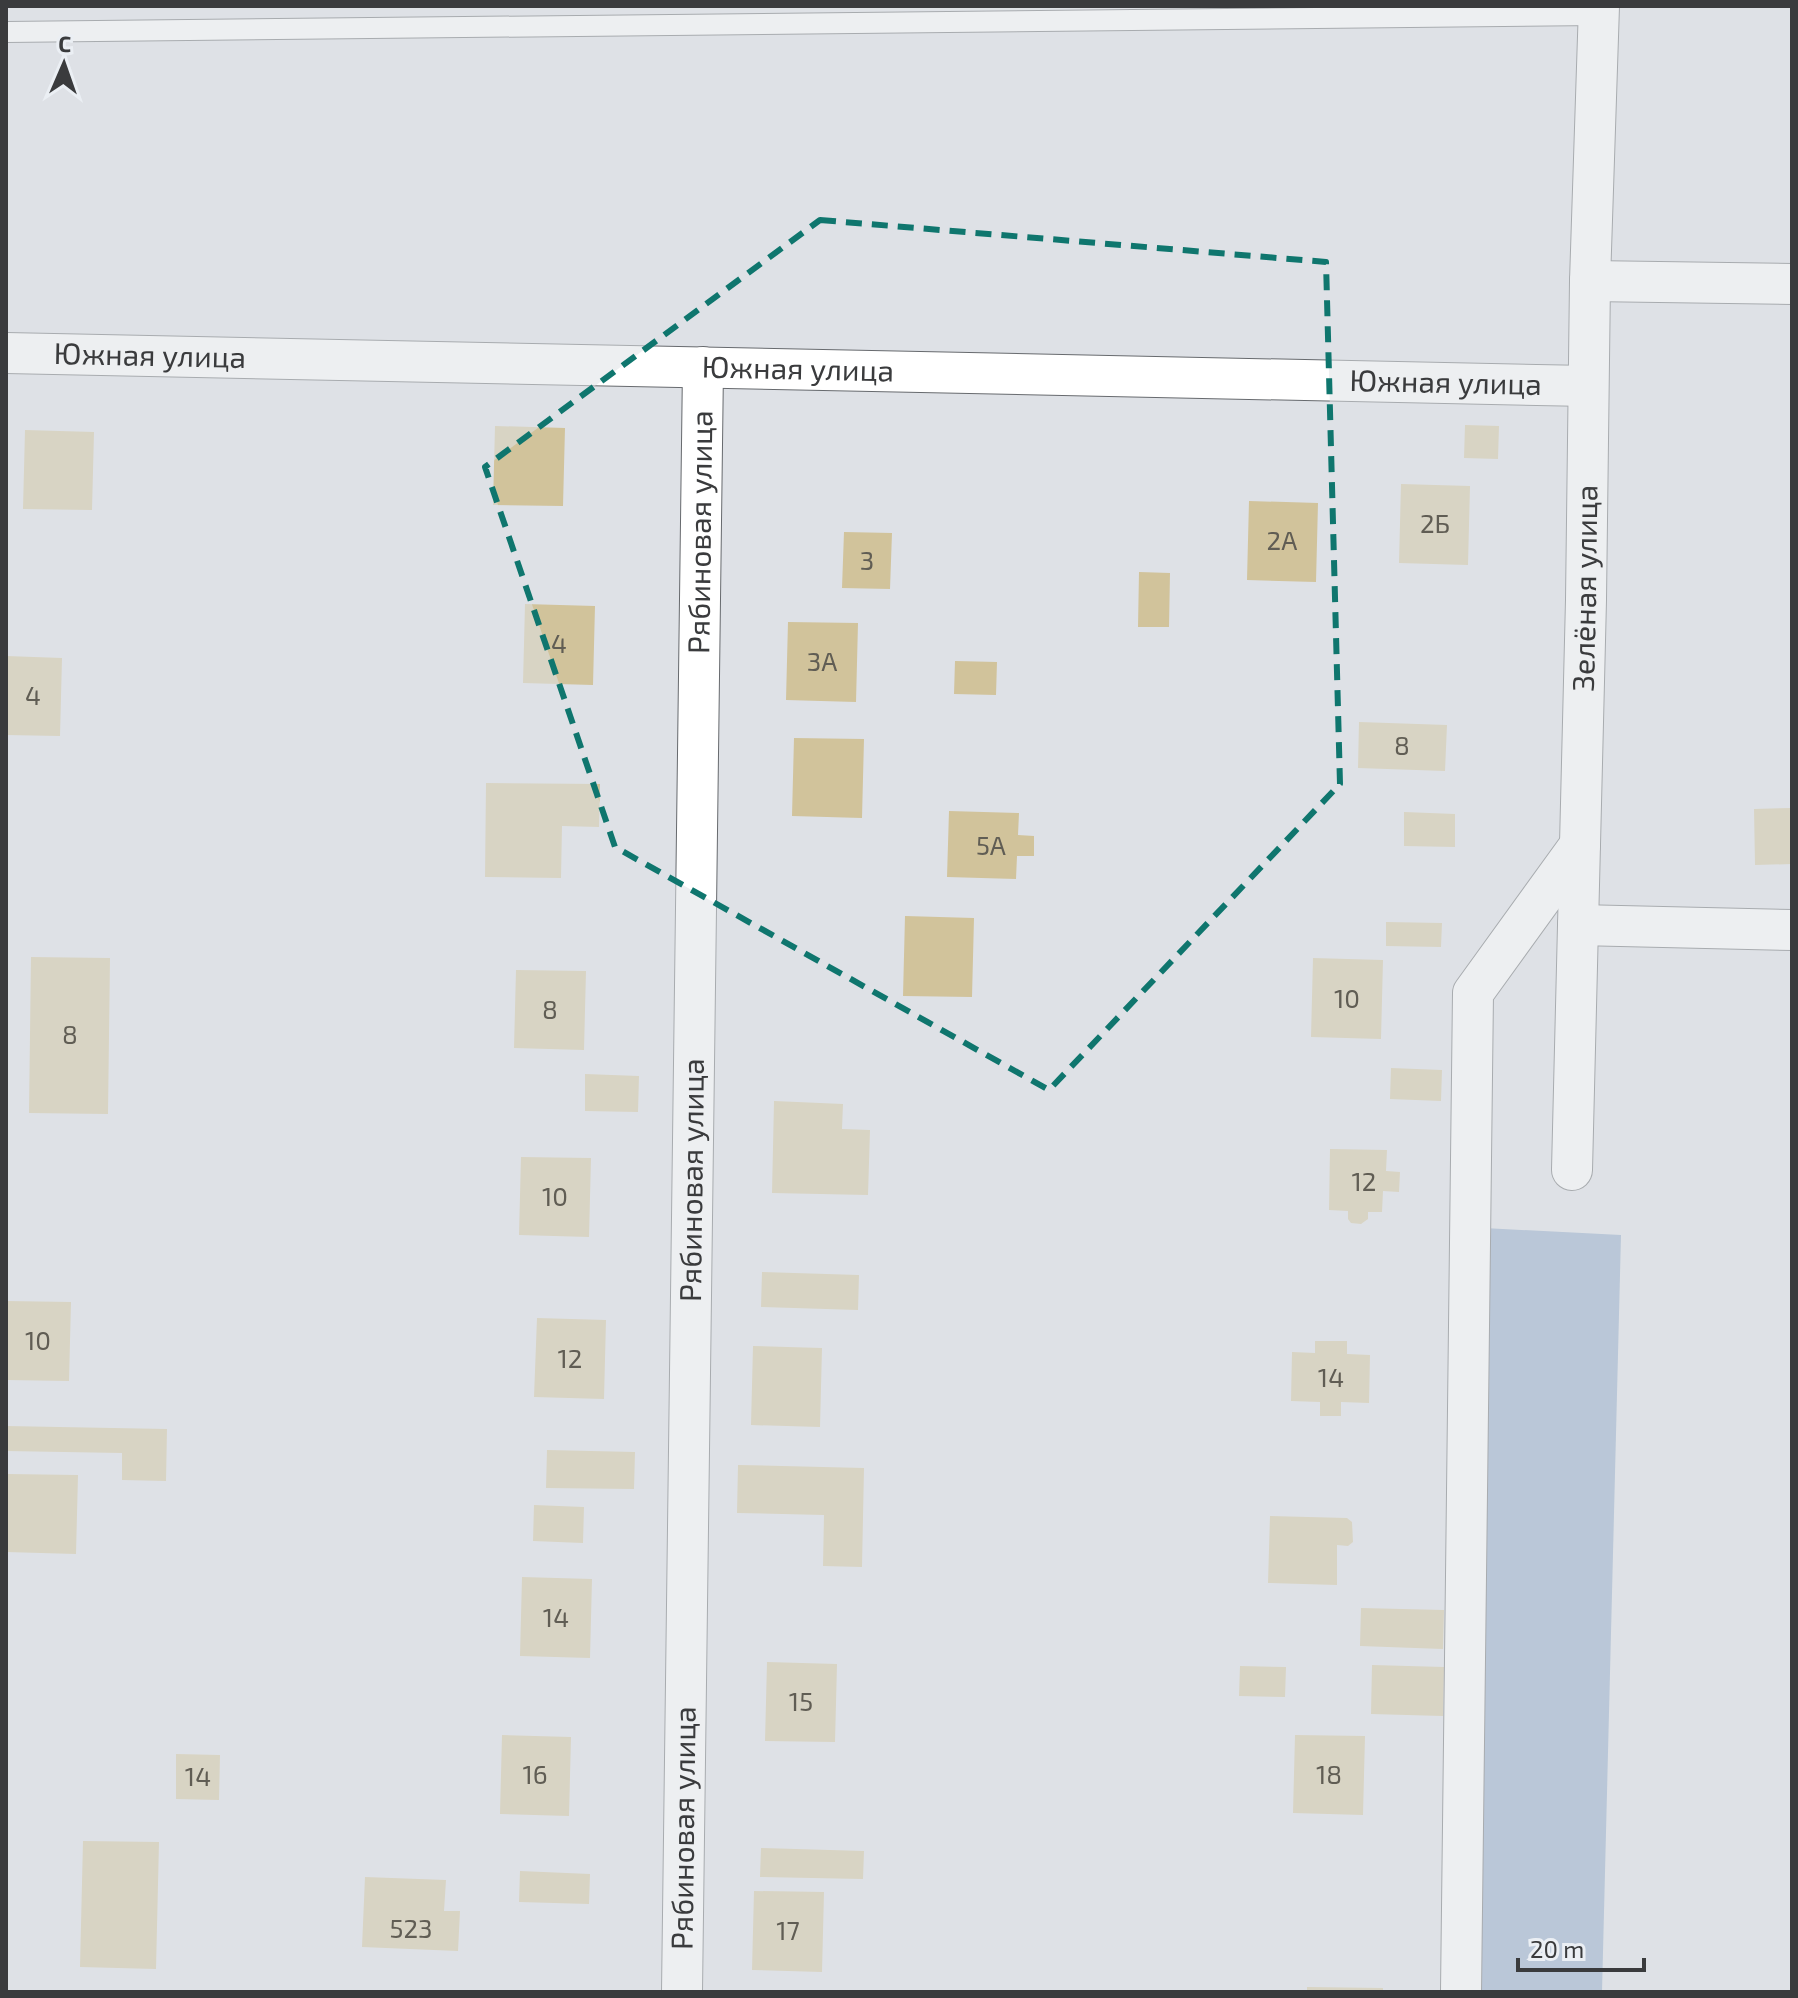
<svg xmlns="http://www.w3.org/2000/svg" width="1798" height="1998" viewBox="0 0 1798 1998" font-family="'Exo 2',sans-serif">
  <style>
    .forest { fill: #8ea6c7 }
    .building { fill: #d1c39b }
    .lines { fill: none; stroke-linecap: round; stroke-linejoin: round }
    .lane-casing { stroke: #676a6e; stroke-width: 22 }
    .street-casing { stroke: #676a6e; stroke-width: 42 }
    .lane { stroke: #fff; stroke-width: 20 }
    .street { stroke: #fff; stroke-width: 40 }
    .marked { fill: none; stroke: #0f766e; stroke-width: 6; stroke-dasharray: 16 10; stroke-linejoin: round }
    .labels { text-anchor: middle; stroke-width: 8; stroke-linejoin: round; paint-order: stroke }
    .number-label { font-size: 26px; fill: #605d54 }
    .street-label { font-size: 30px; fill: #3a3b3d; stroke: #ebeff4 }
  </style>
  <rect width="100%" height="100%" fill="#dee1e6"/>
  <path class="forest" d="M1484,1228l137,7 -19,757h-127z"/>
  <path class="building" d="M1465,425l34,1 -1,33 -34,-1z
    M495,426l70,2 -2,78 -70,-1z
    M25,430l69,2 -2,78 -69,-1z
    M1401,484l69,2 -2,79 -69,-2z
    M1249,501l69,2 -2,79 -69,-2z
    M844,532l48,1 -2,56 -48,-1z
    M1139,572l31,1 -1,54h-31z
    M525,604l70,2 -2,79 -70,-2z
    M788,622l70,1 -2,79 -70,-2z
    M6,656l56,2 -2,78 -54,-1z
    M955,661l42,1 -1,33 -42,-1z
    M1359,722l88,3 -2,46 -87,-3z
    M794,738l70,1 -2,79 -70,-2z
    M486,783l114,1 -1,43 -37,-1 -1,52 -76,-1z
    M1792,808v56l-37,1 -1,-56z
    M949,811l70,2 -1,22 16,1v20h-17l-1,23 -69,-2z
    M1404,812l51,2v33l-51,-1z
    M905,916l69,2 -2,79 -69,-1z
    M1386,922l56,1 -1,24 -55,-1z
    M31,957l79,1 -2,156 -79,-1z
    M1313,958l70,2 -2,79 -70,-2z
    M516,970l70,1 -2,79 -70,-2z
    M1391,1068l51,2 -1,31 -51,-2z
    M585,1074l54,2 -1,36 -53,-1z
    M774,1101l69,3 -1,25 28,1 -2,65 -96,-2z
    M1330,1149l57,1 -1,21 14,1 -1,20 -16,-1 -1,21h-14v7l-7,5 -10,-1 -3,-4v-8l-19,-1z
    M521,1157l70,1 -2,79 -70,-2z
    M762,1272l97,3 -1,35 -97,-3z
    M6,1301l65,1 -2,79 -63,-1z
    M537,1318l69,2 -2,79 -70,-2z
    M1315,1341h32v13l23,1 -1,48 -28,-1v14h-21v-14l-29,-1 1,-49 23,1z
    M753,1346l69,2 -2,79 -69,-2z
    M6,1426l161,3 -1,52 -44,-1v-27l-116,-2z
    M547,1450l88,2 -1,37 -88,-1z
    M738,1465l126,3 -2,99 -39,-1 1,-51 -87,-2z
    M8,1474l70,1 -2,79 -70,-2z
    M534,1505l50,2 -1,36 -50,-2z
    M1270,1516l77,2 5,4 1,20 -5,4 -11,-1v40l-69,-2z
    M522,1577l70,2 -2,79 -70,-2z
    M1361,1608l83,2 -1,39 -83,-3z
    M767,1662l70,2 -2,78 -70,-1z
    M1372,1665l72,2 -1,49 -72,-2z
    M1240,1666l46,1 -1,30 -46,-1z
    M502,1735l69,2 -2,79 -69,-2z
    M1295,1735l70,1 -2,79 -70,-2z
    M176,1754l44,1 -1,45 -43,-1z
    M83,1841l76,1 -3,127 -76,-2z
    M761,1848l103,3 -1,28 -103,-2z
    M520,1871l70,3 -1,30 -70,-2z
    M365,1877l81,3 -2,31h16l-2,40 -96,-4z
    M754,1891l70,1 -2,80 -70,-2z
    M1307,1987l76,1v4h-76z"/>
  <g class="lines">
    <defs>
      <path id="lane" d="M6,32l1592,-17"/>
      <g id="street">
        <path d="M1590,281l202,3"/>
        <path id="s1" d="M6,353l1582,33"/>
        <path d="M1578,925l214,5"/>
        <path id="s2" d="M1572,1170l14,-570 4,-319 9,-275"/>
        <path id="s3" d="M682,1992l21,-1625"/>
        <path d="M1461,1992l12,-999 107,-148"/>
      </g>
    </defs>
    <use href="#lane" class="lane-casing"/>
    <use href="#street" class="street-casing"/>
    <use href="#lane" class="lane"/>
    <use href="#street" class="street"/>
  </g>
  <path d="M0 0H1798V1998H0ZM820,220l506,42 14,522 -291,306 -434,-243 -130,-380z" fill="#dee1e6" fill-opacity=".55" fill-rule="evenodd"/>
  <path class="marked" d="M820,220l506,42 14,522 -291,306 -434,-243 -130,-380z"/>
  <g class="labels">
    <g class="number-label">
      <text x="1435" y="533">2Б</text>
      <text x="1282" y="550">2А</text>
      <text x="867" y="570">3</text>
      <text x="559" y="653">4</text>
      <text x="822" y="671">3А</text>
      <text x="33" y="705">4</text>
      <text x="1402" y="755">8</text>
      <text x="991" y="855">5А</text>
      <text x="1347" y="1008">10</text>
      <text x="550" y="1019">8</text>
      <text x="70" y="1044">8</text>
      <text x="1364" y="1191">12</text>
      <text x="555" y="1206">10</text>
      <text x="38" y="1350">10</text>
      <text x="570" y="1368">12</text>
      <text x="1331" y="1387">14</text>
      <text x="556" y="1627">14</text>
      <text x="801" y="1711">15</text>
      <text x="535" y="1784">16</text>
      <text x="1329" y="1784">18</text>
      <text x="198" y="1786">14</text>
      <text x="411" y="1938">523</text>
      <text x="788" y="1940">17</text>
    </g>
    <g class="street-label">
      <text dy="10" stroke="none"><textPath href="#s1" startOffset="144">Южная улица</textPath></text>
      <text dy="10" stroke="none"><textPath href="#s1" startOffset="792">Южная улица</textPath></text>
      <text dy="10" stroke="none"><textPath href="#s1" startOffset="1440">Южная улица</textPath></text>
      <text dy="10" stroke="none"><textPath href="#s3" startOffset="1460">Рябиновая улица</textPath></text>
      <text dy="10" stroke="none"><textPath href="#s2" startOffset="582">Зелёная улица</textPath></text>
      <text dy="10" stroke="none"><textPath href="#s3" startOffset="812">Рябиновая улица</textPath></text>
      <text dy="10" stroke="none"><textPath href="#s3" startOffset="164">Рябиновая улица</textPath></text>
    </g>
  </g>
  <rect width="1798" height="1998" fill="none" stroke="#3a3b3d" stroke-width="16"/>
  <g transform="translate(64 64) rotate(2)" stroke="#ebeff4" stroke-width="6" paint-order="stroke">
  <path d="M0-6L14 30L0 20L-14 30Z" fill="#3a3b3d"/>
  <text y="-12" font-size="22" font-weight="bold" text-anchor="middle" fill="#3a3b3d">С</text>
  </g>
  <path d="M1518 1958v12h126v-12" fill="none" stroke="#3a3b3d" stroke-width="4"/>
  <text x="1530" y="1958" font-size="24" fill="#3a3b3d" stroke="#ebeff4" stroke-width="6" paint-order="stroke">20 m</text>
</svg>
